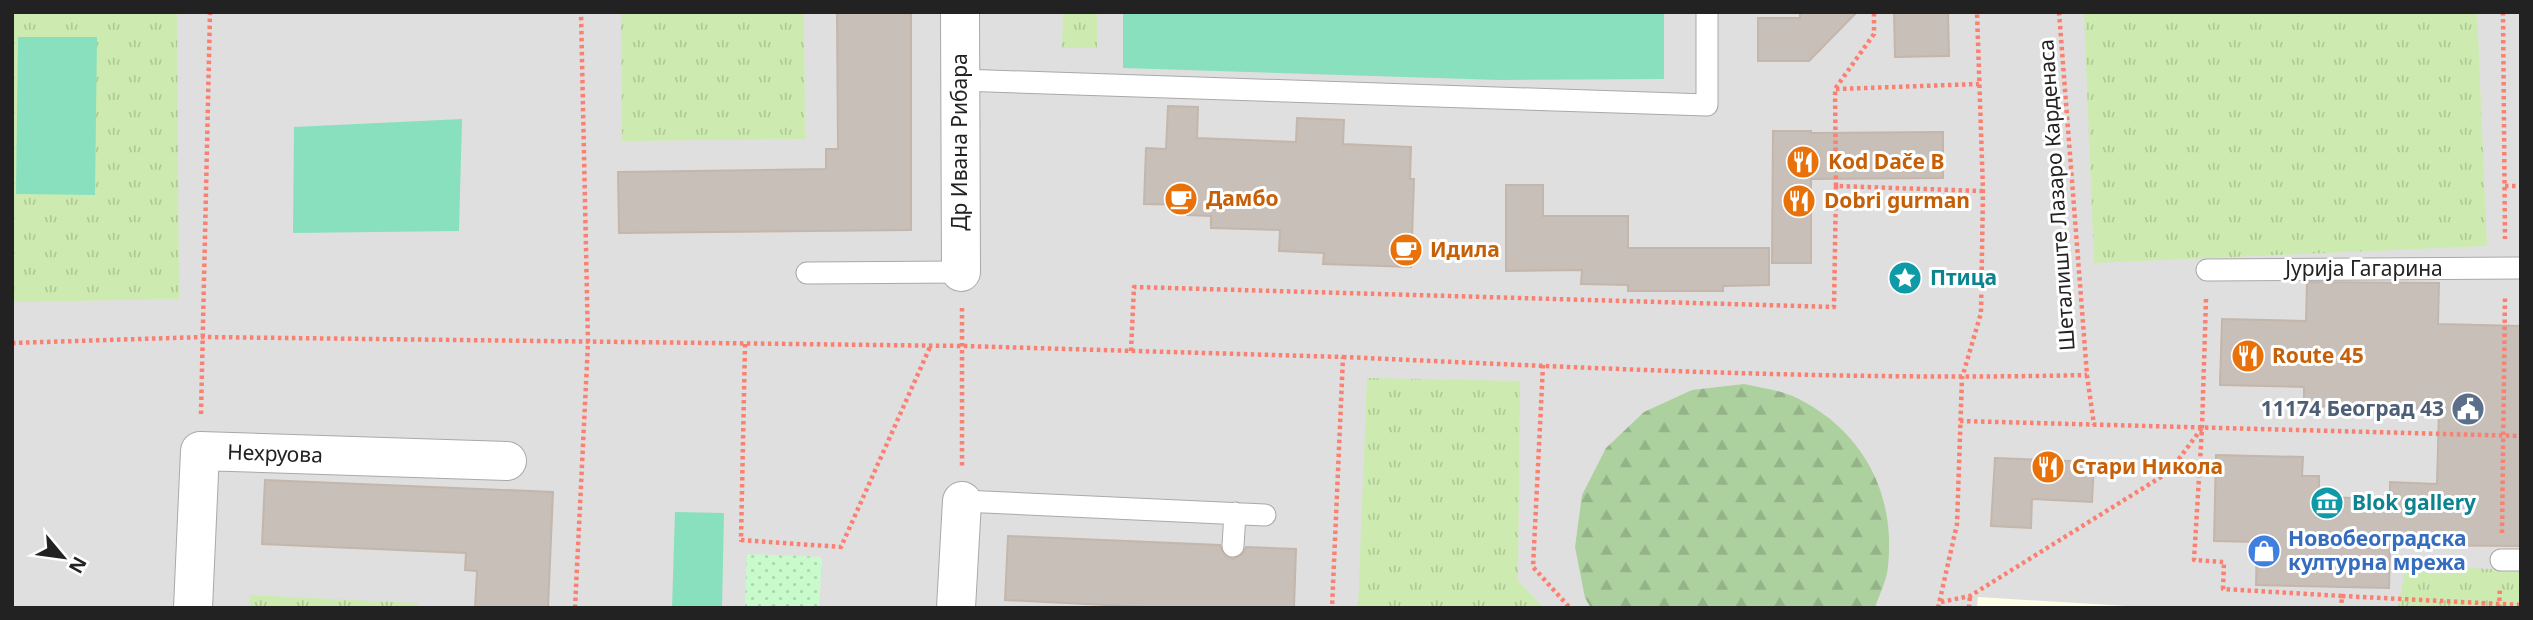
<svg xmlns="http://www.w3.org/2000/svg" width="2533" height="620" viewBox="0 0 2533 620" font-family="'Noto Sans',sans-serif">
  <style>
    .residential { fill: #e0dfdf }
    .education { fill: #ffffe5 }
    .grass { fill: url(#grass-tufts) }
    .forest { fill: url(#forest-firs) }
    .park { fill: url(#park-dots) }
    .pitch { fill: #88e0be }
    .building { fill: #c7bfb8; stroke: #c4b6ab; stroke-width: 2 }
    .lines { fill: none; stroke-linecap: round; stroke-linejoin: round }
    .service-casing { stroke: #a9a9a9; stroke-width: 23 }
    .minor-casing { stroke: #a9a9a9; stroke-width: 40 }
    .path { stroke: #fa8072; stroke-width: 4.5; stroke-dasharray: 3.5 3.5; stroke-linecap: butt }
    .service { stroke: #fff; stroke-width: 21 }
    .minor { stroke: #fff; stroke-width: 38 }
    .labels { text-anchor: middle; stroke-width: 6; stroke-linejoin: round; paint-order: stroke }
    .street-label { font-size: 21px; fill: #222; stroke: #fff }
    .food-label { font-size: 21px; font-weight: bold; fill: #c56008; stroke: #fff; text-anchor: start }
    .culture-label { font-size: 21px; font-weight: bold; fill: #0d838f; stroke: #fff; text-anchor: start }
    .service-label { font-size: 21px; font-weight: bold; fill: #4e5e75; stroke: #fff; text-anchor: end }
    .shop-label { font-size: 21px; font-weight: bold; fill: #366cbe; stroke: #fff; text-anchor: start }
  </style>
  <defs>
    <pattern id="grass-tufts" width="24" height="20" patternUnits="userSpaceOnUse" patternTransform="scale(1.75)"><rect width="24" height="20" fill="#cdebb0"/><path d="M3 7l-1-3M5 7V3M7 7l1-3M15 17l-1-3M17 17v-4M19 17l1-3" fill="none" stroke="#b0c997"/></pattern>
    <pattern id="forest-firs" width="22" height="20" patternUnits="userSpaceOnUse" patternTransform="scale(1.75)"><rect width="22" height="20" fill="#add19e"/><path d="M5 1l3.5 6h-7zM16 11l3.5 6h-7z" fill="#95b388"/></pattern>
    <pattern id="park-dots" width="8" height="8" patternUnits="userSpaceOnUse" patternTransform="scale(1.75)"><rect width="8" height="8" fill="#c8facc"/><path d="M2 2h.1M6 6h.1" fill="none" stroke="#acd6af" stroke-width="1.8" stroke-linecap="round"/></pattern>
  </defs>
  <rect width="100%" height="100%" fill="#f2efe9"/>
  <path class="residential" d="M12,12h2509v596h-2509z"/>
  <path class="education" d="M1978,597l181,11h-182z"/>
  <path class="grass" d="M12,12h165l2,287 -167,3z
    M621,12h183l1,127 -183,2z
    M1063,12h34v36h-35z
    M2084,12h393l10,234 -393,17z
    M1367,378l153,3 -2,200 26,27h-186z
    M2406,564l115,7v37h-123z
    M250,595l168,8 -1,5h-168z"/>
  <path class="forest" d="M1744,384c17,4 37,6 53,14 66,33 99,95 91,169 -1,13 -9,28 -13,41h-284l-6,-10 -10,-51 7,-52 24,-47 38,-36 48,-22z"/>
  <path class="park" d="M747,554l75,3 -3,51h-74z"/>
  <path class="pitch" d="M1123,12h541v67l-164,1 -377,-12z
    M18,37h79l-2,158 -79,-1z
    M462,119l-3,112 -166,2 1,-106z
    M675,512l49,1 -2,95h-50z"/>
  <path class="building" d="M837,12h74v218l-292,3 -1,-61 208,-3v-20h12z
    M1800,12h57l-48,49h-51v-43h42z
    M1894,12h54l1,44 -54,1z
    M1168,106l30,1 -1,31 99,4 1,-24 47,2 -1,24 68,3 -1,32h4l-3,88 -88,-3 1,-11 -45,-2 1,-21 -69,-2v-12l-24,-1 1,-10 -44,-1 2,-56 20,1z
    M1773,131h38v2l132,-1v46l-132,1v84h-39z
    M1506,185h37v31h85v32h141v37l-46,1v5h-95v-6l-47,-1 1,-14 -76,1z
    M2307,282l132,1 -1,41 83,2v220l-131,-1 -1,43 -133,-3 1,-43 -43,-1 2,-86 87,2 -1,19h17v21l71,2v-17l47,2 2,-75 -135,-3v-19l-84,-2 2,-66 84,2z
    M1995,458l99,4 -2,40 -60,-3 -1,29 -40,-2z
    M265,480l288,12 -5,116h-73l2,-37 -12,-1 1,-17 -204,-9z
    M1008,536l212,9 5,11 8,3 10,-5 3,-7 50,2 -2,59h-129l-160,-8z"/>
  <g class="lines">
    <defs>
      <path id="service" d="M960,80l747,25v-93
        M2207,270l314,-2
        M807,273l154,-1
        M962,501l303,14
        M1233,546l2,-33
        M2501,560h20"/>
      <path id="minor" d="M960,12l1,260
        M193,608l7,-157 307,10
        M956,608l6,-107"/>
    </defs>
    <use href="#service" class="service-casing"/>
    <use href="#minor" class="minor-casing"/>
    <path class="path" d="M2059,12l28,363 7,50
      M2503,12l2,227
      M1836,89l143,-5
      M1836,186l-1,-97 39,-55v-22
      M2505,186h16
      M2206,299l-4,129 -8,132 30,2 -1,27 119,7 -1,12
      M962,308v159
      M12,343l191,-6 761,9 379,11 -11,251
      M745,344l-4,196 100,7 89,-200
      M1131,351l3,-64 700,20 2,-121 147,5
      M1343,357c248,11 496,24 744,18
      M1543,365l-10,202 37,41
      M201,414l9,-402
      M1960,421l561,15
      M2502,533l3,-236
      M2342,596l179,9
      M1941,602l29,-6 199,-124 33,-44
      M575,608l13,-265 -7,-331
      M1938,608l19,-84 5,-146 19,-65 2,-122 -6,-179
      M1969,608l1,-12
      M2499,608l1,-21"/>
    <use href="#service" class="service"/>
    <use href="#minor" class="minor"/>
  </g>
  <defs>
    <symbol id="restaurant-disc" viewBox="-11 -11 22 22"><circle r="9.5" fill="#e8710a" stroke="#fff"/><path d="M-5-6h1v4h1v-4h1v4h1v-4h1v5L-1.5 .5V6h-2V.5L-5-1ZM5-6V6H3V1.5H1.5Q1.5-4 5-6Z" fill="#fff"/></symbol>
    <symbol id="cafe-disc" viewBox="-11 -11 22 22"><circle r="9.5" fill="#e8710a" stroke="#fff"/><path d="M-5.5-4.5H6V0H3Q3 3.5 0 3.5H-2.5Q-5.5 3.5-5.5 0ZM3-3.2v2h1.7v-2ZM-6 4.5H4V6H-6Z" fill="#fff"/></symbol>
    <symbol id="sight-disc" viewBox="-11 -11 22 22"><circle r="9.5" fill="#0f9aa8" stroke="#fff"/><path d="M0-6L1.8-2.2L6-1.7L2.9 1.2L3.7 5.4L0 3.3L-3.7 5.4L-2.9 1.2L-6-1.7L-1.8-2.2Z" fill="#fff"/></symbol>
    <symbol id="civic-disc" viewBox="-11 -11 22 22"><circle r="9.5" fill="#5c6f8a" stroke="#fff"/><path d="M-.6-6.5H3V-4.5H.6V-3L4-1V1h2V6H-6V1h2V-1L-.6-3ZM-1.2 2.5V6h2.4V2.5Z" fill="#fff"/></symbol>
    <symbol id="museum-disc" viewBox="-11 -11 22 22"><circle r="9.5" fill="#0f9aa8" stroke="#fff"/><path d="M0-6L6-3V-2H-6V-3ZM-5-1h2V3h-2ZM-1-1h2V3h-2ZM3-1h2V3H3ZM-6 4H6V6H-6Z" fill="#fff"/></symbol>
    <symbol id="shop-disc" viewBox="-11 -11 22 22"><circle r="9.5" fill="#3f7fe0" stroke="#fff"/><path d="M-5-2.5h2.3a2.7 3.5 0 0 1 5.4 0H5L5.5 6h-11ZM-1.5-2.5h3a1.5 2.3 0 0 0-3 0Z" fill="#fff"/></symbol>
  </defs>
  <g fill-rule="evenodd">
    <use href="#restaurant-disc" x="1784" y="143" width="38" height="38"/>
    <use href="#cafe-disc" x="1162" y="180" width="38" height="38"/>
    <use href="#restaurant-disc" x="1780" y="182" width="38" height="38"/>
    <use href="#cafe-disc" x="1387" y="231" width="38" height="38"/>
    <use href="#sight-disc" x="1886" y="259" width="38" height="38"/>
    <use href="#restaurant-disc" x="2229" y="337" width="38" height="38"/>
    <use href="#civic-disc" x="2449" y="390" width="38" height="38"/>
    <use href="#restaurant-disc" x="2029" y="448" width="38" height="38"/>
    <use href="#museum-disc" x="2308" y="484" width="38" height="38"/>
    <use href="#shop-disc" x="2245" y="532" width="38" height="38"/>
  </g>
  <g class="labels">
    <g class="street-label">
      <text transform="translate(960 142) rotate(-90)" y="7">Др Ивана Рибара</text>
      <text transform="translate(2057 195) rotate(-94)" y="7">Шеталиште Лазаро Карденаса</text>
      <text x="2364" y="276">Јурија Гагарина</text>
      <text transform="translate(275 454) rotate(2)" y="7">Нехруова</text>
    </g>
    <g class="food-label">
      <text x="1828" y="169">Kod Dače B</text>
      <text x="1206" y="206">Дамбо</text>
      <text x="1824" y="208">Dobri gurman</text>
      <text x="1430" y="257">Идила</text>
      <text x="2272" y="363">Route 45</text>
      <text x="2072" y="474">Стари Никола</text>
    </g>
    <g class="culture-label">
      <text x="1930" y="285">Птица</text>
      <text x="2352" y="510">Blok gallery</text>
    </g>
    <g class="service-label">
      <text x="2444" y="416">11174 Београд 43</text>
    </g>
    <g class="shop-label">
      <text x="2288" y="546">Новобеоградска<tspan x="2288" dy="24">културна мрежа</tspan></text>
    </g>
  </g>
  <rect width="2533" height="620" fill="none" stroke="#222222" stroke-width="28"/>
  <g transform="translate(63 557) rotate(119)" stroke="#ffffff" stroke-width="5" paint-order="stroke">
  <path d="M0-5L12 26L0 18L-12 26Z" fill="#222222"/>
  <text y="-10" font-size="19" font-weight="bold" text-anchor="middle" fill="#222222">N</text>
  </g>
</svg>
